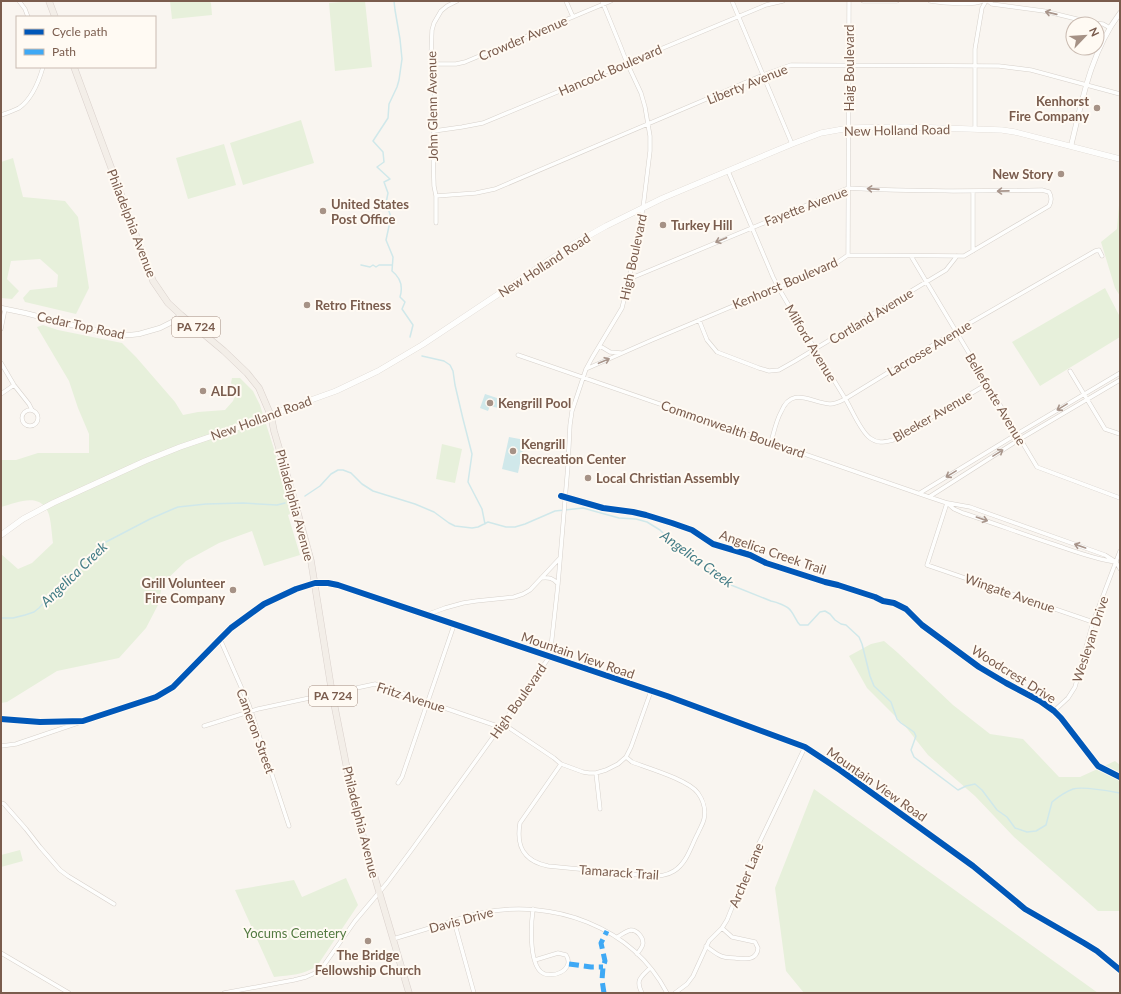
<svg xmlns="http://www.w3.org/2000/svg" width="1121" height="994" viewBox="0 0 1121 994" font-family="Lato,sans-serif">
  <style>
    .green { fill: #e7f0db }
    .water { fill: #d0e8ea }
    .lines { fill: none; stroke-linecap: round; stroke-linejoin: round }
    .stream { stroke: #d0e8ea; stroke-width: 1.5 }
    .minor-casing { stroke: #d7d1cb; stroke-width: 4.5 }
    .tertiary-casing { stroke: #d7d1cb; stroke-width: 5.5 }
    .secondary-casing { stroke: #d9d2cb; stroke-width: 6 }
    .primary-casing { stroke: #dad1cc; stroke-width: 7 }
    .minor { stroke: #fefefd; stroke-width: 3.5 }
    .tertiary { stroke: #fefefd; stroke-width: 4.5 }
    .secondary { stroke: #fefefd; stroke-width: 5.5 }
    .primary { stroke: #f3eee8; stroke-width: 6 }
    .quiet { stroke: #3fa9f5; stroke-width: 5; stroke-dasharray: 10 5; stroke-linecap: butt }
    .cycleway-casing { stroke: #fffaf3; stroke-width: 8 }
    .cycleway { stroke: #0057b8; stroke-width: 6 }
    .oneway { stroke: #a8958b }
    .poi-dot { fill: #a69286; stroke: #fffaf3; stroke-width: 1.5 }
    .labels { text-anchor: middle; stroke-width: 4; stroke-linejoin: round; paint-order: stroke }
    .shield { fill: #fffaf3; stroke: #a28b7f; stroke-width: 1 }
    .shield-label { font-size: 12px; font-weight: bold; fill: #7a5c4d }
    .street-label { font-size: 13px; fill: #7a5c4d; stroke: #fffaf3 }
    .poi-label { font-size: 13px; font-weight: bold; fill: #7a5c4d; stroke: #fffaf3; text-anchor: start }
    .park-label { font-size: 13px; fill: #537a41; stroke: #fffaf3 }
    .water-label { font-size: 14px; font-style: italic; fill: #437c86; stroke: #fffaf3 }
  </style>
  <rect width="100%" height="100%" fill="#f9f5f0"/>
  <path class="green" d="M170,1h39l2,2 1,12 -40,4z
    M353,1h12l7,66 -37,4 -6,-68z
    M301,120l13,43 -71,22 -13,-42z
    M224,144l12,41 -48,14 -12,-41z
    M13,158l10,39 42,4 13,16 11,71 -13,26 -51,-12 -2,-4 7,-8 27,-3 1,-12 -18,-16 -29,2 -4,18 12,12 -7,8 -11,-1v-136z
    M1120,193v103l-5,-8 -14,-46 16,-13z
    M1105,288l15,29v20l-80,49 -28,-44z
    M43,325l15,5 64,13 14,14 39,45 8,13 15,-3 27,-2 8,-9 4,-10 -6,-8 1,-5h8l13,13 7,14 34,107 -6,3 12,40 -36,11 -12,-35 -33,12 -33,18 -24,23 -3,19 -13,25 -27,30 -62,13 -50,31 -6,1v-149l17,15 14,-6 21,-20c-1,-6 -2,-25 -5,-31 -9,-20 -31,-9 -47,-5v-47h15l22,-7h51v-19l-11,-26 -9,-27 -32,-54z
    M442,444l20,5 -7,34 -19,-4z
    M884,641l14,12 55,52 37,29 33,5 36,38h21l35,-16 5,4v146h-22l-84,-74 -39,-41 -47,-41 -23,-29 -38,-38 -18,-32 22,-12z
    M814,789l284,204h-294l-18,-22 -11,-83z
    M20,850l3,11 -22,6v-12z
    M346,878l12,27 -41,61c-14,9 -26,9 -43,11l-39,-87 59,-10 8,17z"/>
  <path class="water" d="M485,394l15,5 -2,9 -8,-2 -2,5 -8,-3z
    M509,437l16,3 -7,33 -16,-4z"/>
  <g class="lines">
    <path class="stream" d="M394,1l1,9 5,29 2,20 -3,21 -2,7 -8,17 -1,14 -15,23 10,11 1,10 -7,5 13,12 -6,3 4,11 -2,10 5,14 -5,23 7,17 -1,14c9,7 11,16 8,26l5,5 -3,7 11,16 -3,12
      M361,265l9,2 3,-2 3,2 3,-2h13
      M422,356l22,5 6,4 3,6 2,14 8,34 9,35 -4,28 14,27 3,15
      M305,496l15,-10 11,-12 7,-4h5l8,3 11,11 11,7 42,13 19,8 15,11 6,3 17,2 6,-1 10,-5 18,5h9l10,-3 30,-13 28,-3 36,10 17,1 11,3 13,8 10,10 30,20 10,10 21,15 40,16c5,1 17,5 20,10 4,5 5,10 9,14h8l12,-13 5,-1 5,3 5,6 6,4 5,1 13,12 3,7 8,32 4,10 17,16 6,17 4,4 13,9 2,4 -5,14 3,7 44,33 8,-4 9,-2 7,6 15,20 10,7 8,11 12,4 9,-1 10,-6 6,-23c6,-5 13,-10 21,-13 10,-3 36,2 47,4
      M1,618h12l12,-3 9,-3 5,-4 22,-24 25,-18 7,-12 11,-11 46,-24 23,-10 5,-2 28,-3 37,-1 34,2 8,-2"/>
    <defs>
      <path id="minor" d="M19,1l6,8 3,8
        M566,1l7,16
        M732,1l60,143
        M863,1h34
        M930,1c13,2 42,5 53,0
        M988,1l4,3 52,7 49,12 10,1 7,4
        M432,64h24l9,-2 146,-61
        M1,115c6,-2 12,-4 18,-7 13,-9 20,-27 24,-41
        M975,129v-80l7,-41 4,-7
        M434,131l28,-4 21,-4 283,-118 17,-4
        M728,171l45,106 5,10c22,38 45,75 68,113 6,10 15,32 24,38 8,6 14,4 23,2l94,-56
        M436,196l40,-3 19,-4 268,-114 28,-10 208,1 32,4 89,24
        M436,223v-27l-2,-10 -1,-35 2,-44v-11l-3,-17v-15l-1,-9 1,-25 2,-7 7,-12 6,-5 10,-5
        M973,251v-60
        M848,255l1,-254
        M911,256l126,211 83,31
        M699,320l8,20 10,12 42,16 10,3 10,-1 16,-9 151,-91 11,-14
        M1,329l4,-20
        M600,346l10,6 11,1
        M518,355l411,142 18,6 7,6 9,4c30,10 60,21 90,31 21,7 41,15 63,18
        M1,363l13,22 15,19 3,6
        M586,369l66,-29 186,-78 10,-7 116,1 85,-50c3,-5 3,-9 0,-14l-7,-2c-64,1 -129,2 -194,-2l-219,91
        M1070,371l35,58 15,5
        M1,394l13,-9
        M22 418a8 8 0 1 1 16 0a8 8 0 1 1-16 0Z
        M771,442c3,-10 5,-21 10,-30 11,-27 30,-9 49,-8 6,0 11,-3 15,-5l111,-68 139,-80 4,-1 3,6
        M920,493l97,-59 103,-61
        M929,497l91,-58 100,-59
        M947,503l-20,62 166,57
        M948,503l22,4 135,48 11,7 4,7
        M541,578c8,-1 12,0 17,6
        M908,611l14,14 57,42 27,16 34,18 14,10 7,7 37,48
        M426,615l19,-7 18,-5 13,-2 38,-4 9,-3 7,-4 30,-32
        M220,639l29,66 40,121
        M1054,711l14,-13 7,-11 18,-65 27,-71
        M1,719l39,3 43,-1 73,-24 17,-10 47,-48 28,-24 16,-11 20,-11 12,-4 19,-6
        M502,723l52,35 7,6 22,8 6,1h7l10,-3 12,-6 8,-7 5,-10 20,-56
        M204,726l54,-17 117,-25 125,43
        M1,746l15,-2 62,-21
        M561,764l-41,59c-4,23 3,38 28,43l102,10c9,0 16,0 24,-5 13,-8 17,-25 24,-38 2,-5 5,-9 6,-14 2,-9 -1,-19 -6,-26 -9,-13 -50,-25 -66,-31l-6,-5
        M596,773l4,36
        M398,783l4,-6 52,-152
        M1,803l3,1 22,25 14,18 20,23 8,6 46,28
        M533,909c-2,15 -4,50 7,62 10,10 36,-1 26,-16l-8,-2 -23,7
        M454,921l20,72
        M617,937c4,-2 9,-6 14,-7 6,0 12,7 12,13 0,4 -4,8 -6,11
        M393,939c17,-5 33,-10 50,-15 12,-4 25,-8 38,-11 71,-15 151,13 186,80
        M706,946c4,3 9,7 13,9 5,3 11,3 16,3 10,1 22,3 23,-10l-3,-6 -23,-5 -10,-9
        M1,953l68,40
        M224,993l70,-13 12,-3 9,-4 9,-8 31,-44 32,-38 26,-35 80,-111 57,-81 8,-72 10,-119 2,-40 2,-14 14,-42 6,-11 30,-50 7,-29 14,-71 7,-57v-15l-5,-29 -4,-14 -14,-30 -7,-18 -18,-44
        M642,993c-7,-13 -1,-16 8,-25
        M675,993l12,-9 6,-8 16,-35 13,-13 5,-8 24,-60 54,-113"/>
      <path id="tertiary" d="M1071,146c11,-45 20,-95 49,-133
        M1,308l24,5 51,13 40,8 14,1 9,-1 21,-6 12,-6 9,-7
        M315,583h13l10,2 329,111 138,51 35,23 133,96 34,28 18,15 59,34 13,8 23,19"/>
      <path id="secondary" d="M1,535l22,-16 30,-16 92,-42 35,-14 91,-31 12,-6 53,-19 42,-20 44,-26 150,-100 34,-19 57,-28 129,-54 29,-11 28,-5 57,-1 96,3 13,2 105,27"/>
      <path id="primary" d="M49,1l6,16
        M74,67l79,214 15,22 13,12 43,36 23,22 12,15 12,28 3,15 20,68 17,62 21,132 15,76 7,31 11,44 44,149"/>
    </defs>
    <use href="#minor" class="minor-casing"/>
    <use href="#tertiary" class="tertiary-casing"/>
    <use href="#secondary" class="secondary-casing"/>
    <use href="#primary" class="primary-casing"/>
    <use href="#minor" class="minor"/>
    <use href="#tertiary" class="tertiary"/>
    <use href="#secondary" class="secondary"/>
    <use href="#primary" class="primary"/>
    <path class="quiet" d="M569,964l22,3h12
      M604,993l-2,-13 1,-13 2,-6 -4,-18 6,-12"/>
    <defs>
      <path id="cycleway" d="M561,496l42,12 30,4 13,3 26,8 20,7 21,14 37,11 16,8 59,19 13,3 37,12 8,4 11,2 12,6 16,16 57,42 27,16 34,18 14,10 7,7 37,48 22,11
        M1,719l39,3 43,-1 73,-24 17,-10 47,-48 11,-11 33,-24 32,-15 19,-6h13l10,2 329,111 138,51 35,23 133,96 34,28 18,15 59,34 13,8 23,19"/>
    </defs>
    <use href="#cycleway" class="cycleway-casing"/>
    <use href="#cycleway" class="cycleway"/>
  </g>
  <defs><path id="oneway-shaft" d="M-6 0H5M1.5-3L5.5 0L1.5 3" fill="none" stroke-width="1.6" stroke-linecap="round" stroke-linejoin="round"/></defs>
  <g class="oneway">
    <use href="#oneway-shaft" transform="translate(1051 13) rotate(-167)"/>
    <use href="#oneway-shaft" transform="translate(873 189) rotate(-176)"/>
    <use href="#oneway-shaft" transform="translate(1003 191) rotate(179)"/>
    <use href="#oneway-shaft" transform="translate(721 240) rotate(157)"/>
    <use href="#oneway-shaft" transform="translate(604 361) rotate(-23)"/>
    <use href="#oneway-shaft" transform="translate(1062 407) rotate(149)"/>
    <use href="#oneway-shaft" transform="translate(998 453) rotate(-32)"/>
    <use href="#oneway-shaft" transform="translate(951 474) rotate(149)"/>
    <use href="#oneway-shaft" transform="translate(982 519) rotate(19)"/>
    <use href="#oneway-shaft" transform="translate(1080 546) rotate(-161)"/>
  </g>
  <g class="poi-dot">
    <circle cx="1097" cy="108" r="4"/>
    <circle cx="1061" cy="174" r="4"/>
    <circle cx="323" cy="211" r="4"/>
    <circle cx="663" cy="225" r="4"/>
    <circle cx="307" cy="305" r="4"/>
    <circle cx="203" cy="391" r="4"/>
    <circle cx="490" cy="403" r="4"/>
    <circle cx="513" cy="451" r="4"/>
    <circle cx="588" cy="478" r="4"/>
    <circle cx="233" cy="590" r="4"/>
    <circle cx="368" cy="941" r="4"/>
  </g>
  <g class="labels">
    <g class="shield">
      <rect x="172" y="317" width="48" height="20" rx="3"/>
      <rect x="309" y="686" width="48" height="20" rx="3"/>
    </g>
    <g class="shield-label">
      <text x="196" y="331">PA 724</text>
      <text x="333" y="700">PA 724</text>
    </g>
    <g class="street-label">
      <text transform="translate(523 38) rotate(-23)" y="5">Crowder Avenue</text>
      <text transform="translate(849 68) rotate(-90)" y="5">Haig Boulevard</text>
      <text transform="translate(610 70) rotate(-23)" y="5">Hancock Boulevard</text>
      <text transform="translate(747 84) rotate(-22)" y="5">Liberty Avenue</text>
      <text transform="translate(432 106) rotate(-91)" y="5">John Glenn Avenue</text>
      <text transform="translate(897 130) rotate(-1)" y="5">New Holland Road</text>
      <text transform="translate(806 206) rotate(-21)" y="5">Fayette Avenue</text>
      <text transform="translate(132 223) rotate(69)" y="5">Philadelphia Avenue</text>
      <text transform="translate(633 257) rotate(-78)" y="5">High Boulevard</text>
      <text transform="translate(544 265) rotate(-33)" y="5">New Holland Road</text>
      <text transform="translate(785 283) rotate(-23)" y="5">Kenhorst Boulevard</text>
      <text transform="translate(871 316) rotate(-31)" y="5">Cortland Avenue</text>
      <text transform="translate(81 325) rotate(12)" y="5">Cedar Top Road</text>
      <text transform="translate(811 343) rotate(59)" y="5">Milford Avenue</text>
      <text transform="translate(929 348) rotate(-31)" y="5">Lacrosse Avenue</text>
      <text transform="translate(996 399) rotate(59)" y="5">Bellefonte Avenue</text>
      <text transform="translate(932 416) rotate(-30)" y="5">Bleeker Avenue</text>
      <text transform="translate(261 418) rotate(-20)" y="5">New Holland Road</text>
      <text transform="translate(733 429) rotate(19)" y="5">Commonwealth Boulevard</text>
      <text transform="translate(295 505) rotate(75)" y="5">Philadelphia Avenue</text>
      <text transform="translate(773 552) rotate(19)" y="5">Angelica Creek Trail</text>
      <text transform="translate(1010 593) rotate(19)" y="5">Wingate Avenue</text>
      <text transform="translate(1090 639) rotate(-72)" y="5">Wesleyan Drive</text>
      <text transform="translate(578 655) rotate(19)" y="5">Mountain View Road</text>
      <text transform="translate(1014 674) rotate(32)" y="5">Woodcrest Drive</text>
      <text transform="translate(411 697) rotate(18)" y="5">Fritz Avenue</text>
      <text transform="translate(518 701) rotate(-55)" y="5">High Boulevard</text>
      <text transform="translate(256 731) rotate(70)" y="5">Cameron Street</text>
      <text transform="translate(877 784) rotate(35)" y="5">Mountain View Road</text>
      <text transform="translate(361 822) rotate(76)" y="5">Philadelphia Avenue</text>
      <text transform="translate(619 872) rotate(4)" y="5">Tamarack Trail</text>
      <text transform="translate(746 875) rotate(-67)" y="5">Archer Lane</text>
      <text transform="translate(461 920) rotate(-15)" y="5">Davis Drive</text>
    </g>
    <g class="poi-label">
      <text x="1089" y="106" text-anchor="end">Kenhorst<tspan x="1089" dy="15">Fire Company</tspan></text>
      <text x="1053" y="179" text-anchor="end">New Story</text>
      <text x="331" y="209">United States<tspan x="331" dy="15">Post Office</tspan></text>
      <text x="671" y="230">Turkey Hill</text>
      <text x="315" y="310">Retro Fitness</text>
      <text x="211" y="396">ALDI</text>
      <text x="498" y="408">Kengrill Pool</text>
      <text x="521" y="449">Kengrill<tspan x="521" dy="15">Recreation Center</tspan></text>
      <text x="596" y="483">Local Christian Assembly</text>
      <text x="225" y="588" text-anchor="end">Grill Volunteer<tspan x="225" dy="15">Fire Company</tspan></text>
      <text x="368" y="960" text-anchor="middle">The Bridge<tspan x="368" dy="15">Fellowship Church</tspan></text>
    </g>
    <g class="park-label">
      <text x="295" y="938">Yocums Cemetery</text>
    </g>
    <g class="water-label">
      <text transform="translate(697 559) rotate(36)" y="5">Angelica Creek</text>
      <text transform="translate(74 574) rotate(-44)" y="5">Angelica Creek</text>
    </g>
  </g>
  <rect width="1121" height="994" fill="none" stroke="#7a5c4d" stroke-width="4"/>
  <rect x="16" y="16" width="140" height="52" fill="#fffaf3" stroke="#cabbb1"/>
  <rect x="24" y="29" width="20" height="6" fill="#0057b8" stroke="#cabbb1"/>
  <text x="52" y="36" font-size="12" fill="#7a5c4d">Cycle path</text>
  <rect x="24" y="49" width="20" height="6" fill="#3fa9f5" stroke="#cabbb1"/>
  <text x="52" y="56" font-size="12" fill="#7a5c4d">Path</text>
  <g transform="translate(1085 36) rotate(65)"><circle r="19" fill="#fffaf3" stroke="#cabbb1"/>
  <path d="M0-3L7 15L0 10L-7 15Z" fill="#a69286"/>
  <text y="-6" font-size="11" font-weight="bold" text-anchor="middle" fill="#7a5c4d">N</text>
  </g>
</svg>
